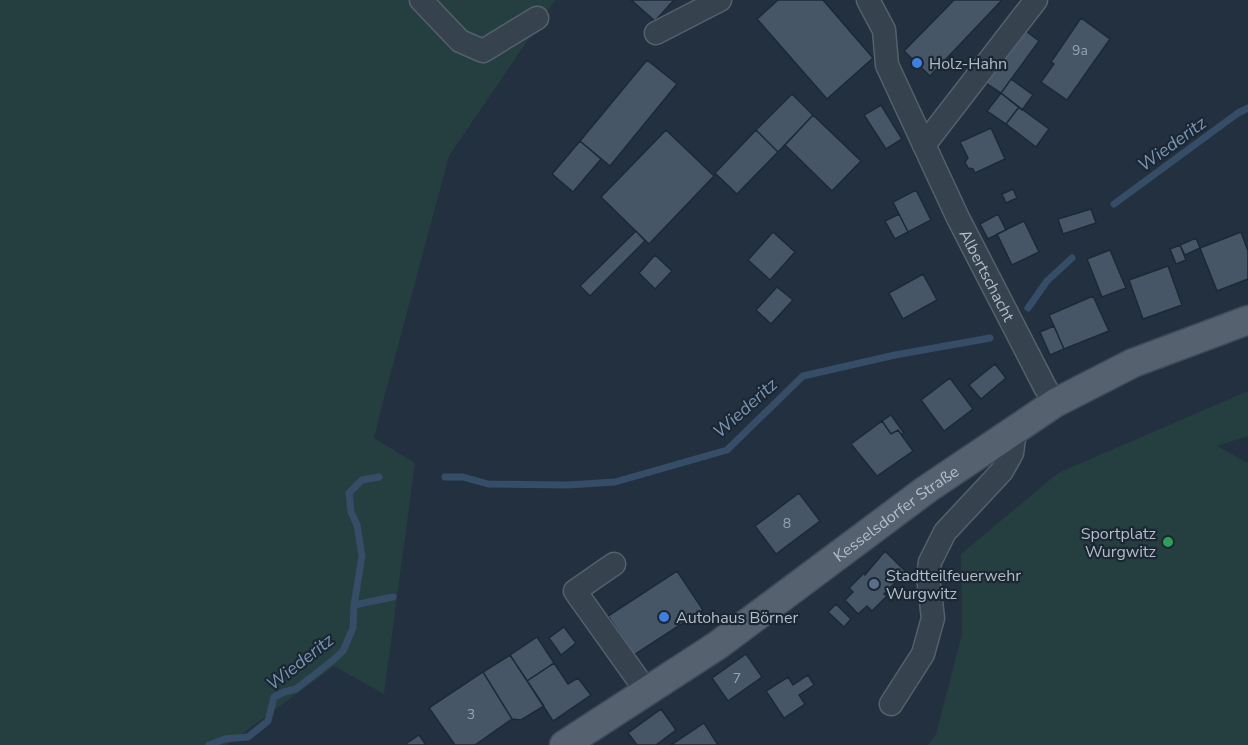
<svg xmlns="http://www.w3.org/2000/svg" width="1248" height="745" viewBox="0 0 1248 745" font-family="'Nunito Sans',sans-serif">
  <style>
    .green { fill: #253f40 }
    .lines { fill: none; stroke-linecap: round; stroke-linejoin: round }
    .stream { stroke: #354d67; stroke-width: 7 }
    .building { fill: #465666; stroke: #1e2936; stroke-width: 1.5 }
    .minor-casing { stroke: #55606d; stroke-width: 25 }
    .major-casing { stroke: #404b58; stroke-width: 31 }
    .minor { stroke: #37424f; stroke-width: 22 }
    .major { stroke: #55616f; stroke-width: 28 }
    .shop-dot { fill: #3f7fe0; stroke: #1c2734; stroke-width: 2 }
    .leisure-dot { fill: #2e9e5b; stroke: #1c2734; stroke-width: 2 }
    .service-dot { fill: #5c6f8a; stroke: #1c2734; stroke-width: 2 }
    .labels { text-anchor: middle; stroke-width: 4.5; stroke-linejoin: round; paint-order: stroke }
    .number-label { font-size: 14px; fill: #98a3b1 }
    .poi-label { font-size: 16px; fill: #b3bdca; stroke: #1c2734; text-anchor: start }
    .street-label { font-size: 16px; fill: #b3bdca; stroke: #1c2734 }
    .water-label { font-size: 18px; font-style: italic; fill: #7995b3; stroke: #1c2734 }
  </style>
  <rect width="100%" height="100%" fill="#23303f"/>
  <path class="green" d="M0,0h555l-106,156 -65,242 -10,40 41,25 -31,231 -50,-28 -107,79h-227z
    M1248,391v45l-31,10 31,17v282h-320l8,-11 26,-100 -1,-80 97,-81z"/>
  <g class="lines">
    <path class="stream" d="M1114,204l124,-91 10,-5
      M1028,308l19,-27 25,-23
      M445,477h18l25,7 80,1 47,-3 112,-32 76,-74 92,-21 95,-17
      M354,605l39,-8
      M209,745l16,-6 23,-2 20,-16 6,-24 10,-5 12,-3 36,-28 11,-10 10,-23 1,-23 8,-49 -5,-31 -6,-13 -2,-19 13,-13 17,-3"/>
  </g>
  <path class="building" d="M631,0h43l-19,21z
    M778,0h45l50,58 -46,41 -70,-80z
    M954,0h48l-72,76 -26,-25z
    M1081,18l29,21 -43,61 -26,-18 13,-18 -3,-2z
    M1022,28l17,13 -38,52 -18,-12z
    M647,60l30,24 -67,82 -30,-25z
    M1011,79l22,16 -11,15 -21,-17z
    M1001,93l18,14 -13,17 -19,-13z
    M792,94l21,21 -35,37 -22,-22z
    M881,105l21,34 -16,10 -22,-34z
    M1019,107l30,22 -13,18 -30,-23z
    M813,115l48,46 -29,30 -47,-46z
    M991,128l14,31 -30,14 -2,-4 -5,-1 -3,-6 3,-4 -8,-16z
    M666,130l48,46 -65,68 -48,-47z
    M756,130l22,22 -41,42 -22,-21z
    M580,141l21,18 -28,33 -21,-18z
    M1013,189l4,9 -11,5 -4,-9z
    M916,190l15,30 -23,12 -15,-30z
    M1091,209l5,14 -33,11 -5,-15z
    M899,214l9,18 -13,7 -10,-18z
    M998,214l8,16 -18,9 -8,-15z
    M1024,221l15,31 -27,13 -15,-31z
    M636,231l9,10 -55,55 -10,-10z
    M773,232l22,20 -25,28 -22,-20z
    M1241,232l7,19v28l-31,12 -17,-43z
    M1196,238l4,10 -15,7 -5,-10z
    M1180,245l6,15 -10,4 -6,-15z
    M1110,250l16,38 -24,9 -15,-38z
    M655,255l17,16 -17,18 -16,-16z
    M1168,266l14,39 -39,14 -14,-39z
    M923,274l14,26 -34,19 -14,-26z
    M777,287l16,13 -22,24 -15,-14z
    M1093,296l16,35 -45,18 -15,-34z
    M1054,326l10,23 -14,6 -10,-23z
    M995,364l11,14 -25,21 -12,-14z
    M950,378l23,31 -29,22 -23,-31z
    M891,415l13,18 -3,1 -3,-4 -7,4 -9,-13z
    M882,421l9,13 7,-4 15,21 -36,25 -26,-32z
    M799,493l21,28 -44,33 -21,-28z
    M885,551l21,21 -22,22 3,2 -15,15 -5,-5 -9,8 -13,-14 8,-8 -4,-4 15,-15 1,2z
    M677,571l26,39 -69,45 -26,-39z
    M836,604l15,15 -7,8 -16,-15z
    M564,627l12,16 -15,12 -12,-17z
    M537,637l17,26 -27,18 -17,-26z
    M746,654l16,23 -34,24 -16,-23z
    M510,655l34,51 -23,14 -9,-1 -29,-47z
    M554,663l14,21 10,-6 13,17 -38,26 -26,-40z
    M483,672l29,47 -37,26h-20l-26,-37z
    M808,675l6,10 -15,10 6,9 -21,14 -18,-27 22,-14 5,8z
    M661,709l15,21 -20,15h-19l-9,-12z
    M704,723l14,22h-47z
    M419,735l7,10h-20l1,-2z"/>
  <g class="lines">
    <defs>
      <g id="minor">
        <path d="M421,0l39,41 23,10 54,-33"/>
        <path id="s1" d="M868,0l16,30 3,35 71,153 87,169 10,16"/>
        <path d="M656,33l64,-33"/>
        <path d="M924,145l112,-145"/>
        <path d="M614,564l-39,27 72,101"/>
        <path d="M891,704l32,-50 10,-36 -5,-41 2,-15 15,-30 57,-61 10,-18 3,-22"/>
      </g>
      <g id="major">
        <path id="s2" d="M564,745l154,-100 209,-156 128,-86 78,-40 115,-43"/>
      </g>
    </defs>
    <use href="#minor" class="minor-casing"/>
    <use href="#major" class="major-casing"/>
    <use href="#minor" class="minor"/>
    <use href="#major" class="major"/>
  </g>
  <g class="shop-dot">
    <circle cx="917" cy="63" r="6"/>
    <circle cx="664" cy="617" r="6"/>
  </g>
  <circle class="leisure-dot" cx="1168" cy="542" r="6"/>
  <circle class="service-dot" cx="874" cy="584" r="6"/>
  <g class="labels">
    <g class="number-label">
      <text x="1080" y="55">9a</text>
      <text x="787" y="528">8</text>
      <text x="737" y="683">7</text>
      <text x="471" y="719">3</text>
    </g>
    <g class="poi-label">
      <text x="929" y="69">Holz-Hahn</text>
      <text x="1156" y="539" text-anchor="end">Sportplatz<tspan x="1156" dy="18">Wurgwitz</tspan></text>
      <text x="886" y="581">Stadtteilfeuerwehr<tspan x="886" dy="18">Wurgwitz</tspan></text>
      <text x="676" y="623">Autohaus Börner</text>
    </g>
    <g class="street-label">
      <text dy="6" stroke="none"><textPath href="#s1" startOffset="302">Albertschacht</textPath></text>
      <text dy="6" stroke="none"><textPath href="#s2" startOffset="405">Kesselsdorfer Straße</textPath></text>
    </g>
    <g class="water-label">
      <text transform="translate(1172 144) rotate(-36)" y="6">Wiederitz</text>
      <text transform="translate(745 408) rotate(-42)" y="6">Wiederitz</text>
      <text transform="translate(300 662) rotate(-38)" y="6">Wiederitz</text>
    </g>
  </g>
</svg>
